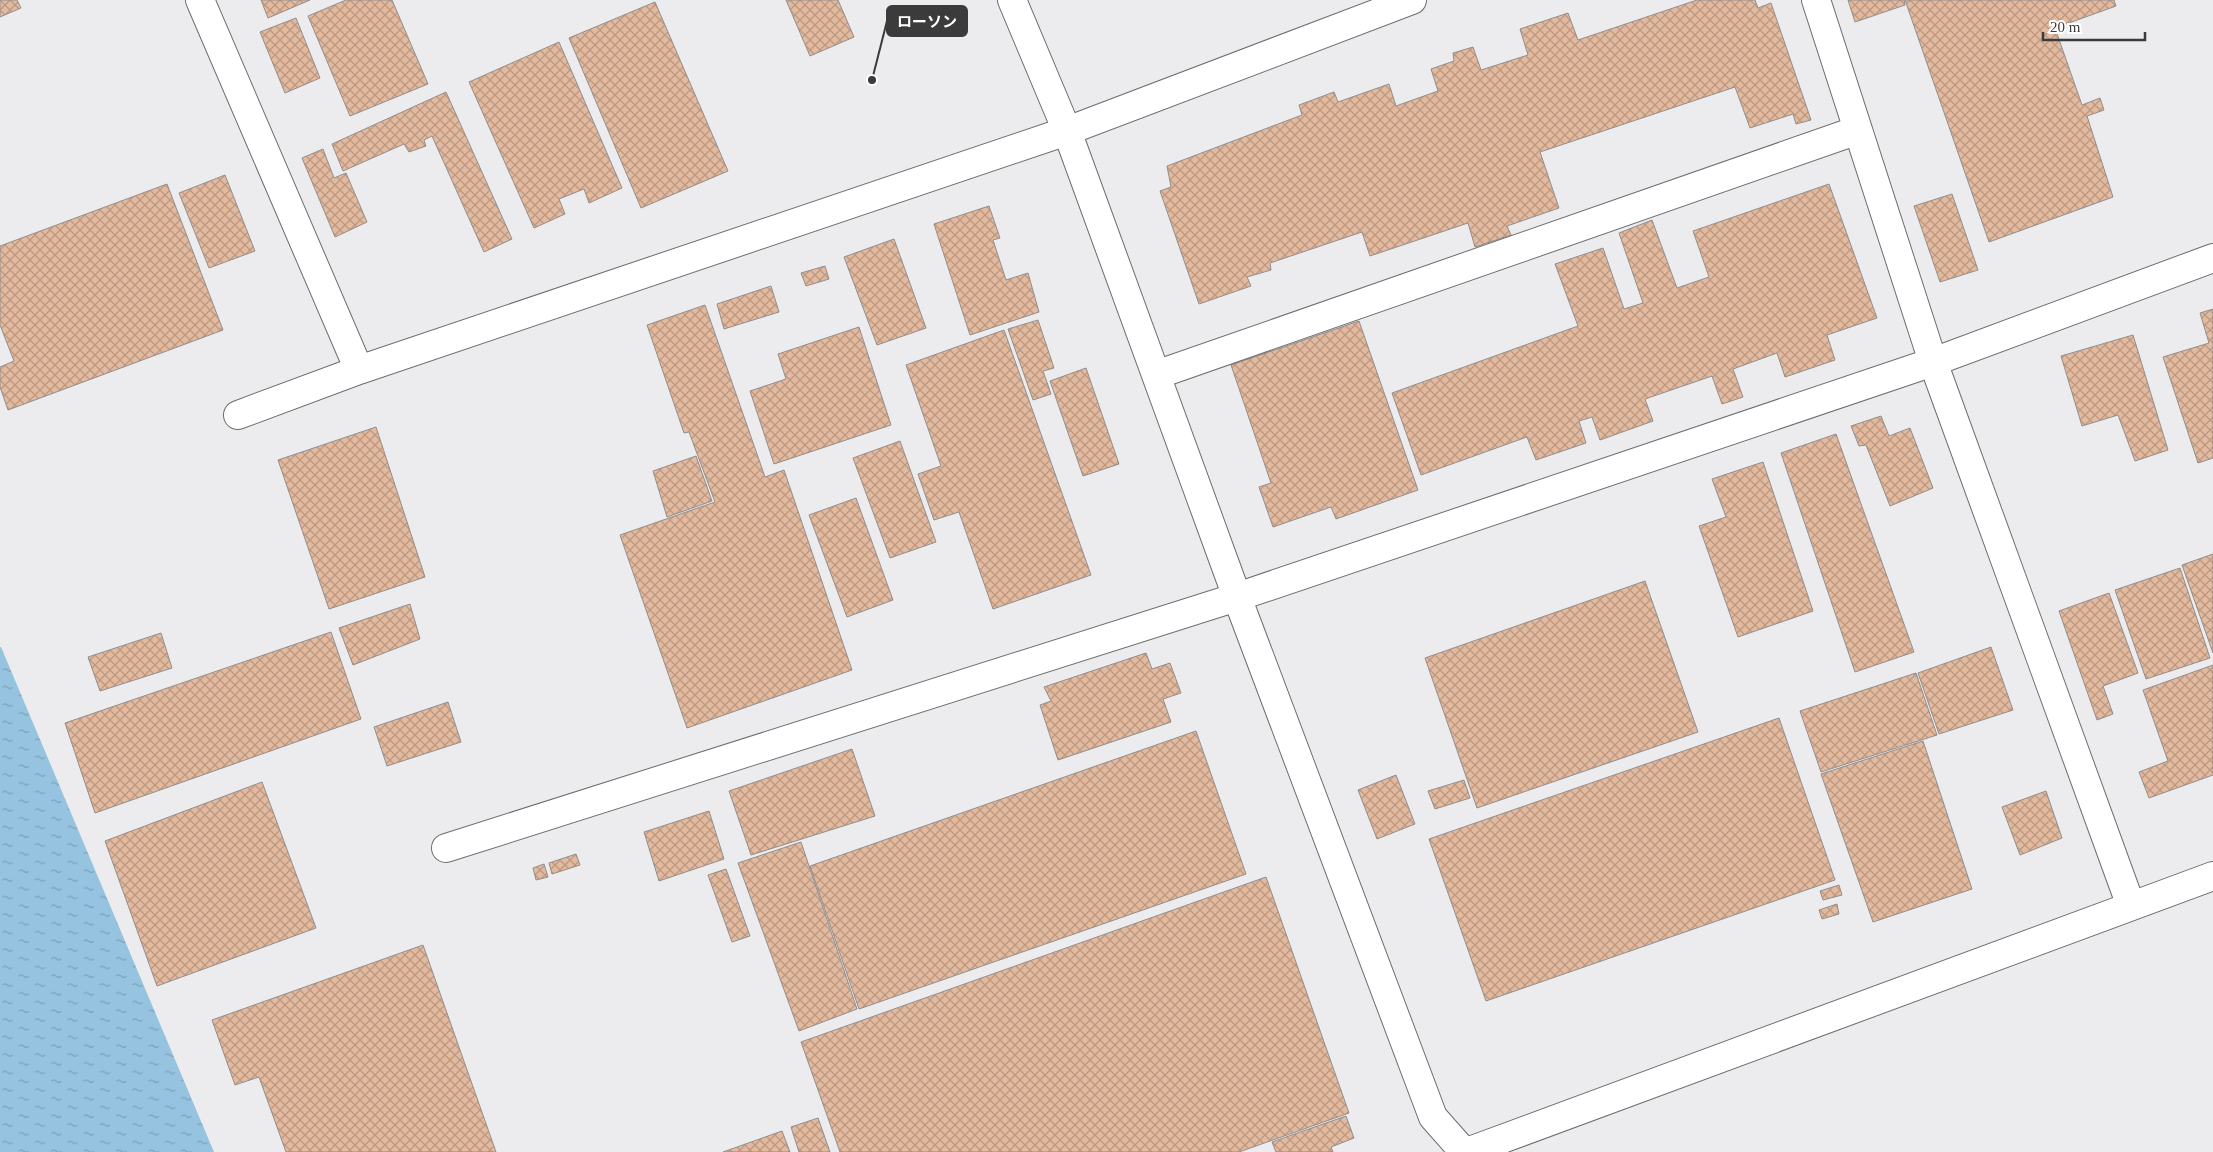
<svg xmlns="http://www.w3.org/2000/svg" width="2213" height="1152" viewBox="0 0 2213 1152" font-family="'Times New Roman','Noto Sans JP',serif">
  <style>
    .water { fill: url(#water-ripples) }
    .building { fill: url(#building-cross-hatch); stroke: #918e8d }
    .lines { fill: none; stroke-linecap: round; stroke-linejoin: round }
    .minor-casing { stroke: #6d6c6f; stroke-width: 30 }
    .minor { stroke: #fff; stroke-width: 28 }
    .leader { fill: none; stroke: #3b3b3c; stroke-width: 2 }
    .callout-dot { fill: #3b3b3c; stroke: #fff; stroke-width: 2 }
    .callout { fill: #3b3b3c; stroke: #3b3b3c; stroke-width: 2 }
    .callout-label { font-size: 15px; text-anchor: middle; font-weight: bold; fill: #fff }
  </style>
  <defs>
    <pattern id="water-ripples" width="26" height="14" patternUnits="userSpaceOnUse" patternTransform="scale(1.25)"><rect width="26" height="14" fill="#96c3df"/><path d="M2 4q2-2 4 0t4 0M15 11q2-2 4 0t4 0" fill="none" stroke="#7ca0b6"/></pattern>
    <pattern id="building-cross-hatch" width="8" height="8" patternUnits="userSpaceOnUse" patternTransform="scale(1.25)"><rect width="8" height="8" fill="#e4ba9e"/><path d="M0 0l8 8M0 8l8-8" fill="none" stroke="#ba9882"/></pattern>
  </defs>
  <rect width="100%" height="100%" fill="#ececef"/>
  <path class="water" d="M0,647h1l213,505h-214z"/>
  <path class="building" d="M0,0h17l4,8 -21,9z
    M261,0h49l-42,18z
    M346,0h46l36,84 -78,32 -42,-100z
    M786,0h52l16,37 -44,19z
    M1697,0h58l3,8 13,-5 40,117 -15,4 -3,-10 -43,14 -15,-41 -195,65 19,56 -52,18 4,9 -36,12 -7,-24 -98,33 -8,-24 -92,31 1,7 -24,7 4,9 -52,18 -39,-113 11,-4 -4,-21 135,-51 -3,-10 35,-13 4,10 51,-18 7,22 42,-15 -7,-22 23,-8 -1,-8 20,-6 8,23 47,-15 -8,-26 48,-16 10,27z
    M1848,0h56l1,5 -50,17z
    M1905,0h209l2,6 -61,22 27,77 18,-7 4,12 -17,6 26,81 -124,45z
    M655,2l73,169 -87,37 -72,-170z
    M296,18l24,60 -35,15 -25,-61z
    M559,42l63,146 -33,15 -5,-14 -25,10 6,15 -31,14 -65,-146z
    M446,92l66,147 -28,13 -52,-116 -8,4 2,6 -17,6 -5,-8 -61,27 -11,-27z
    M323,149l11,29 12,-5 21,49 -32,15 -33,-79z
    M225,175l30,76 -46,17 -30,-75z
    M167,184l56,146 -215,80 -8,-23v-20l14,-6 -14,-36v-79z
    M1829,184l48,134 -50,17 8,25 -50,17 -8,-24 -44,16 10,28 -21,7 -10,-28 -67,23 8,22 -53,19 -8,-23 -13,4 7,22 -50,17 -9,-23 -106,38 -29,-82 186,-67 -23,-62 48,-16 21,61 19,-6 -24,-70 33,-13 25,68 32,-11 -16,-46z
    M1952,194l26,76 -38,12 -26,-76z
    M989,206l11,32 -7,2 13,40 22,-7 11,39 -69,23 -36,-111z
    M894,239l32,89 -49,17 -33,-88z
    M825,266l4,13 -23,7 -5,-13z
    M771,286l8,26 -55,17 -7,-25z
    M705,305l60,172 19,-7 68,200 -165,58 -67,-193 95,-33 -26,-70 -5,1 -37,-108z
    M2213,309v149l-15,5 -35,-106 46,-14 -9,-30z
    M1038,320l16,48 -11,3 8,23 -18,6 -25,-71z
    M1359,321l59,169 -82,29 -5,-12 -58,20 -14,-40 12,-4 -40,-118z
    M859,327l32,98 -117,39 -24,-73 36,-12 -8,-25z
    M1004,330l87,245 -98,34 -34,-97 -25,8 -16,-46 23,-8 -35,-101z
    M2133,335l35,115 -33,11 -17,-46 -36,11 -21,-70z
    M1086,368l33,96 -36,12 -33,-95z
    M1881,416l8,20 21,-8 23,60 -43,18 -24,-61 -7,1 -8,-20z
    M376,427l49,150 -96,32 -51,-149z
    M1836,434l78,218 -59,20 -74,-219z
    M900,441l36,101 -46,16 -37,-100z
    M696,456l16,45 -45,16 -14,-46z
    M1763,462l50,149 -75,26 -39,-111 27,-9 -14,-38z
    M856,498l37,102 -46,17 -38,-102z
    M2213,554v99l-31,-88z
    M2180,568l30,90 -64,21 -31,-89z
    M1645,581l53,151 -221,76 -52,-150z
    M2109,593l29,80 -35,13 10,28 -16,6 -38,-109z
    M410,604l10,35 -67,26 -14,-37z
    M331,632l30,87 -266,94 -30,-90z
    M161,633l11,35 -72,23 -12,-34z
    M1991,647l22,63 -74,24 -21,-61z
    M1146,653l6,16 18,-6 11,30 -18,6 8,23 -113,38 -18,-55 11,-4 -7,-14z
    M2213,665v110l-64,23 -10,-26 29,-11 -25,-71z
    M1916,673l21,62 -116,37 -21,-61z
    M448,702l13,40 -74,24 -13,-39z
    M1779,718l56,162 -349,121 -57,-162z
    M1196,731l50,143 -387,135 -49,-143z
    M1923,741l49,148 -99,33 -52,-148z
    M852,749l23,67 -124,39 -22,-64z
    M1396,775l19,49 -38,15 -19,-49z
    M1464,780l6,18 -35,11 -7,-18z
    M262,782l54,146 -159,58 -52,-145z
    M2046,791l16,47 -42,17 -18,-48z
    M709,811l15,48 -65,22 -15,-49z
    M801,842l56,167 -58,22 -61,-168z
    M576,854l4,11 -28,9 -3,-11z
    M544,864l4,13 -12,3 -3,-12z
    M726,869l24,67 -18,6 -24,-67z
    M1266,877l83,236 -110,39h-399l-39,-110z
    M1839,885l3,10 -19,5 -3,-9z
    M1837,904l2,10 -17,5 -3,-9z
    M423,945l73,207h-210l-27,-75 -24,8 -23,-65z
    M1346,1116l8,22 -23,9 2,5h-57l-4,-10z
    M818,1118l12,34h-31l-8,-25z
    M782,1131l8,21h-67z"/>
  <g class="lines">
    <defs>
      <path id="minor" d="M200,0l159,370
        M1012,0l55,131 170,466 196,520 31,35
        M1816,0l117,362 198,544
        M1156,375l702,-245
        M238,415l121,-45 708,-239 345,-131
        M446,848l791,-251 696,-235 280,-104
        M1467,1152l746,-276"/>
    </defs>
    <use href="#minor" class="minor-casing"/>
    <use href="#minor" class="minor"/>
  </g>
  <path class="leader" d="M872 80L887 21"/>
  <circle class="callout-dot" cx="872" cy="80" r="5"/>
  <rect class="callout" x="887" y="6" width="80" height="30" rx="5"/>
  <g class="callout-label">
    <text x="927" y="27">ローソン</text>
  </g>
  <path d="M2043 32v8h102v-8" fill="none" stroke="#3b3b3c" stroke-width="2.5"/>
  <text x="2050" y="32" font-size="15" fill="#3b3b3c" stroke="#ffffff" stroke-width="4" paint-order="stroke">20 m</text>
</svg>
